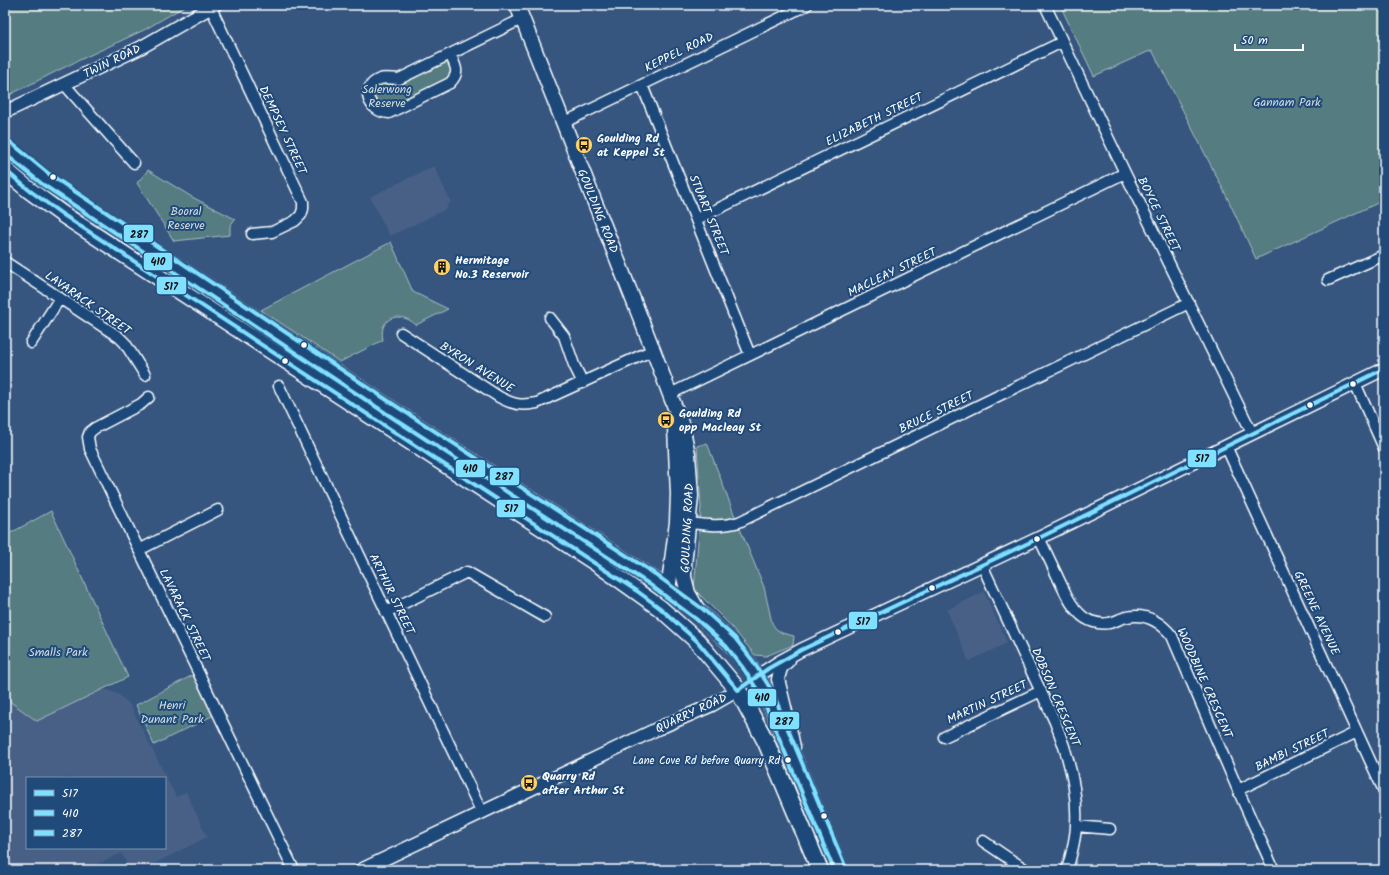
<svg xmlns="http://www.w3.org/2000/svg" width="1389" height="875" viewBox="0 0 1389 875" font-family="Kalam,sans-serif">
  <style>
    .built { fill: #4a6186; fill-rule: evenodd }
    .green { fill: #557b81; stroke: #aabdc0 }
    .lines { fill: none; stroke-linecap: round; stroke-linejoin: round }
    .minor-casing { stroke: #fff; stroke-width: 13 }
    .tertiary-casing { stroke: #fff; stroke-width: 15 }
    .secondary-casing { stroke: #fff; stroke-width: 17 }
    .trunk-casing { stroke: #fff; stroke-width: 19 }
    .minor { stroke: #1f4a7a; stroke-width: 10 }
    .tertiary { stroke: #1f4a7a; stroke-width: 12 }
    .secondary { stroke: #1f4a7a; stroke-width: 14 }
    .trunk { stroke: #1f4a7a; stroke-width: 16 }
    .bus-1-casing { stroke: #1f4a7a; stroke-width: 7 }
    .bus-2-casing { stroke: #1f4a7a; stroke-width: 7 }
    .bus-3-casing { stroke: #1f4a7a; stroke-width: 7 }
    .bus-1 { stroke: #80e0ff; stroke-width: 4 }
    .bus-2 { stroke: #80e0ff; stroke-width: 4 }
    .bus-3 { stroke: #80e0ff; stroke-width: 4 }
    .bus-dot { fill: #fff; stroke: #1f4a7a; stroke-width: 1.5 }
    .labels { text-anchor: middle; stroke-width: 4; stroke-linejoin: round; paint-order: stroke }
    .bus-label { font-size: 11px; fill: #fff; stroke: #1f4a7a; text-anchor: end }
    .street-label { font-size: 12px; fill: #fff; stroke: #1f4a7a }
    .park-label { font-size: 12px; fill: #d4dee0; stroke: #1f4a7a }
    .poi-label { font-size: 12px; font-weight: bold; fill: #fff; stroke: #1f4a7a; text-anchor: start }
    .line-badge { stroke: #1f4a7a; stroke-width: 1.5 }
    .pale-badge-label { font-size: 11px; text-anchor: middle; font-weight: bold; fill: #111 }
  </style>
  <rect width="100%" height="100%" fill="#365680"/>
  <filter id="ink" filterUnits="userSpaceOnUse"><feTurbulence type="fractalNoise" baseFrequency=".025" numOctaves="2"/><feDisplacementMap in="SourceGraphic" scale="8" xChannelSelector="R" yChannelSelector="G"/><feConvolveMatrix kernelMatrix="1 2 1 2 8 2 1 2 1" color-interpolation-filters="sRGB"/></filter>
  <g filter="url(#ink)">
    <path class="built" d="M434,166l17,37 -5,2 2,3 -58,28 -20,-39z
      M984,592l23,51 -38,18 -22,-51z
      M104,689l14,5 12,11 46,92 10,-5 21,45 -66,33h-11l-8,-17 -38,17h-79v-172l32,23zM27,778h138v70h-138z"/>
    <path class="green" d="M5,5h182l-43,25 -73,34 -66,33z
      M1060,5h324v200l-2,-4 -126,58 -31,-66 -73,-143 -58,26z
      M446,61c6,4 6,9 6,15l-61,32h-11l-8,-12 2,-6 7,-6z
      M148,170l44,27 43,22 -5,7v9l-56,6 -37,-58z
      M391,242l22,50 35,17 -32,16c-16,-15 -38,-8 -33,15l-43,22 -79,-52z
      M707,443l27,71 30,73 8,36 4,6 6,4 12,3 -1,9 -27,11 -11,-1 -27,-32 -34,-34 7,-82 -4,-61z
      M51,511l77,166 -91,44 -32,-23v-162z
      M195,674l19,41 -60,30 -18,-40z"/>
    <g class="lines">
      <defs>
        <path id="minor" d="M1045,5l80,168 127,260
          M211,8l92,194v7l-2,6 -6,6 -23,11 -20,2
          M450,54c5,12 11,18 0,29l-61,30c-21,-1 -30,-26 -9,-34 5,-2 12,0 19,0l123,-60
          M64,84l70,79
          M642,85l108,270
          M563,123l244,-118
          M697,219l365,-177
          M5,262l114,75 6,6 20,32
          M1328,280l56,-25
          M550,318l14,18 10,29 9,18
          M401,333l98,64c15,8 22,9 38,6l116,-53
          M31,343l29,-45
          M1355,383l29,65
          M279,386l203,427
          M670,394l455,-221
          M149,397l-8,7 -46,24 -5,4 -2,5 2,12 204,421
          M1226,446l158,345
          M689,523c17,2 33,4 50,-1l450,-219
          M1039,538c7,14 14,29 21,44 5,10 10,23 19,31 7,8 20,12 30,10 6,-1 12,-5 18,-6 19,-4 33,4 45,19l66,154 36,80
          M139,550l79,-40
          M982,565l73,157c13,32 23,67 21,102 0,15 -5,32 -9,46
          M386,612l81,-40 78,45
          M944,737l97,-46
          M1238,790l119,-58
          M1076,826l34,3
          M983,841l43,29"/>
        <path id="tertiary" d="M5,112l135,-64 75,-43
          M789,660l-8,8 -3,11 11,45 5,23
          M756,677l23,-15 22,-12 238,-112 345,-169
          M361,870l298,-142 53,-23 26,-15"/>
        <path id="secondary" d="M517,5l136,345 29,76 6,28 3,42 -7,69v12l4,16 11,19
          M668,591l9,-69 1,-28 -3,-66"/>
        <path id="trunk" d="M5,146l40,33 345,230 262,170 48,35 30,28 18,22 19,30 73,176
          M5,170l24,20 33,24 539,352 59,42 37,33 41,49 28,52 54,128"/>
      </defs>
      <use href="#minor" class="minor-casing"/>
      <use href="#tertiary" class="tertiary-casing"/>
      <use href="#secondary" class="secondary-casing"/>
      <use href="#trunk" class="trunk-casing"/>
      <use href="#minor" class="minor"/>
      <use href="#tertiary" class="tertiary"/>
      <use href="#secondary" class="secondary"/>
      <use href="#trunk" class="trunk"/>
      <defs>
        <path id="bus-1" d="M5,170l24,20 33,24 575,377 23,17 37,33 41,49 31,-22 32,-18 238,-112 345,-169"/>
        <path id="bus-2" d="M5,154l37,30 345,230 262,170 47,35 30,27 17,22 19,29 72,173"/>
        <path id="bus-3" d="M9,141l40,33 344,230 262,170 49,36 31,28 18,23 19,30 74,177"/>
      </defs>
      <use href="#bus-1" class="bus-1-casing"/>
      <use href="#bus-2" class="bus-2-casing"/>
      <use href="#bus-3" class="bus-3-casing"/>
      <use href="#bus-1" class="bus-1"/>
      <use href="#bus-2" class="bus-2"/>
      <use href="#bus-3" class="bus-3"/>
    </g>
  </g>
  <defs>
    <symbol id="bus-disc" viewBox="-11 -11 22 22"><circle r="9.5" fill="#ffd166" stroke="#1f4a7a"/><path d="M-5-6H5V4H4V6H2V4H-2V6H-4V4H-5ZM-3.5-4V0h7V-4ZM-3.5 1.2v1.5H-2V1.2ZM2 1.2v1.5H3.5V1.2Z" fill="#111"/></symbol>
    <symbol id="building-disc" viewBox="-11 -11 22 22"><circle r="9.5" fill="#ffd166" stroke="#1f4a7a"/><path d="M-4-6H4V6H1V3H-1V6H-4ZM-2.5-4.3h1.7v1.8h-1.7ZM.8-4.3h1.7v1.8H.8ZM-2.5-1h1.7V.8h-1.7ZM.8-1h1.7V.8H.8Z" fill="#111"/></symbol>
  </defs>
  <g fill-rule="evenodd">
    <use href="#bus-disc" x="574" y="135" width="20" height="20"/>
    <use href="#building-disc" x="432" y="257" width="20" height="20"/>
    <use href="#bus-disc" x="656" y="410" width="20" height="20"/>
    <use href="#bus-disc" x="519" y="773" width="20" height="20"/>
  </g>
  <g class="bus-dot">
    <circle cx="53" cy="177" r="3.5"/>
    <circle cx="304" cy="345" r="3.5"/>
    <circle cx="285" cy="361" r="3.5"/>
    <circle cx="1353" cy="384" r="3.5"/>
    <circle cx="1310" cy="405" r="3.5"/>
    <circle cx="1037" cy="539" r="3.5"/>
    <circle cx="932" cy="588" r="3.5"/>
    <circle cx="838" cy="632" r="3.5"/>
    <circle cx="788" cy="760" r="3.5"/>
    <circle cx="824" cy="816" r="3.5"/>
  </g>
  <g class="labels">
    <g class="bus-label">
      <text x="780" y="764">Lane Cove Rd before Quarry Rd</text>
    </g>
    <g class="street-label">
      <text transform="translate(679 52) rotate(-26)" y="4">KEPPEL ROAD</text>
      <text transform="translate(112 61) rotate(-26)" y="4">TWIN ROAD</text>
      <text transform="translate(874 119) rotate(-26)" y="4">ELIZABETH STREET</text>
      <text transform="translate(283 130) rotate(65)" y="4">DEMPSEY STREET</text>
      <text transform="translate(598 211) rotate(68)" y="4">GOULDING ROAD</text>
      <text transform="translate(1159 214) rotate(64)" y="4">BOYCE STREET</text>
      <text transform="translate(709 215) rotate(68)" y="4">STUART STREET</text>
      <text transform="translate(892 272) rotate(-26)" y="4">MACLEAY STREET</text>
      <text transform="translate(88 303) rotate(35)" y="4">LAVARACK STREET</text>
      <text transform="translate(477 367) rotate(32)" y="4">BYRON AVENUE</text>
      <text transform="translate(936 412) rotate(-26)" y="4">BRUCE STREET</text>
      <text transform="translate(687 528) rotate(-87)" y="4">GOULDING ROAD</text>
      <text transform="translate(392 594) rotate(64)" y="4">ARTHUR STREET</text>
      <text transform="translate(1317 613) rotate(65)" y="4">GREENE AVENUE</text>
      <text transform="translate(185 615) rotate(64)" y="4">LAVARACK STREET</text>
      <text transform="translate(1205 683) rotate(66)" y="4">WOODBINE CRESCENT</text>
      <text transform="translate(1056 697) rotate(67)" y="4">DOBSON CRESCENT</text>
      <text transform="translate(987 702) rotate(-25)" y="4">MARTIN STREET</text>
      <text transform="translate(691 713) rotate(-25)" y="4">QUARRY ROAD</text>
      <text transform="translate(1292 750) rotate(-26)" y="4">BAMBI STREET</text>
    </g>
    <g class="park-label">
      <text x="387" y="93">Salerwong<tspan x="387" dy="14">Reserve</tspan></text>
      <text x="1287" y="106">Gannam Park</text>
      <text x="186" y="215">Booral<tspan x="186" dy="14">Reserve</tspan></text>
      <text x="58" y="656">Smalls Park</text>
      <text x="172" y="709">Henri<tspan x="172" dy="14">Dunant Park</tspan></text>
    </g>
    <g class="poi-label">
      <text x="597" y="142">Goulding Rd<tspan x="597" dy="14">at Keppel St</tspan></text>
      <text x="455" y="264">Hermitage<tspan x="455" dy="14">No.3 Reservoir</tspan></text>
      <text x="679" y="417">Goulding Rd<tspan x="679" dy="14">opp Macleay St</tspan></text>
      <text x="542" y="780">Quarry Rd<tspan x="542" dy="14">after Arthur St</tspan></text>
    </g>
  </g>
  <g class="line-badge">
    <rect x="123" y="224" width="31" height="19" rx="4" fill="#80e0ff"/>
    <rect x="143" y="252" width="30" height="19" rx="4" fill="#80e0ff"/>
    <rect x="156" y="276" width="31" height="19" rx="4" fill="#80e0ff"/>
    <rect x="1187" y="449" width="30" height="19" rx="4" fill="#80e0ff"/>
    <rect x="455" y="459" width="31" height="19" rx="4" fill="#80e0ff"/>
    <rect x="489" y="467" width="31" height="19" rx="4" fill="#80e0ff"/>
    <rect x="496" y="499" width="30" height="19" rx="4" fill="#80e0ff"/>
    <rect x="848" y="611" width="30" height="19" rx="4" fill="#80e0ff"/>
    <rect x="747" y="688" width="30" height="19" rx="4" fill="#80e0ff"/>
    <rect x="769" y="711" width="31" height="19" rx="4" fill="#80e0ff"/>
  </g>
  <g class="pale-badge-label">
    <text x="139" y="238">287</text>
    <text x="158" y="265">410</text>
    <text x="171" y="290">517</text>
    <text x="1202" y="462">517</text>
    <text x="470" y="472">410</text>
    <text x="504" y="480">287</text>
    <text x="511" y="512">517</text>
    <text x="863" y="625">517</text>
    <text x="762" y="701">410</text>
    <text x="784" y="725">287</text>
  </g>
  <rect width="1389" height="875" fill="none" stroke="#1f4a7a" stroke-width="20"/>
  <rect x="10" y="10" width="1369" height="855" fill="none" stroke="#fff" stroke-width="1.5" filter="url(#ink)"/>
  <rect x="26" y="777" width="140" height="72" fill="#1f4a7a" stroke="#7992af"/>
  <rect x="34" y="790" width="20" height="6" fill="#80e0ff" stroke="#7992af"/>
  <text x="62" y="797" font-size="12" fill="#ffffff">517</text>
  <rect x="34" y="810" width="20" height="6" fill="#80e0ff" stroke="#7992af"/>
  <text x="62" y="817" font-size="12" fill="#ffffff">410</text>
  <rect x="34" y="830" width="20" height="6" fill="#80e0ff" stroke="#7992af"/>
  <text x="62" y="837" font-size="12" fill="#ffffff">287</text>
  <path d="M1235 44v6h68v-6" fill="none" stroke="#ffffff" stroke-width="2"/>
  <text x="1241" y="44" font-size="12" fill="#ffffff" stroke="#1f4a7a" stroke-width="3" paint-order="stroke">50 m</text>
</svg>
